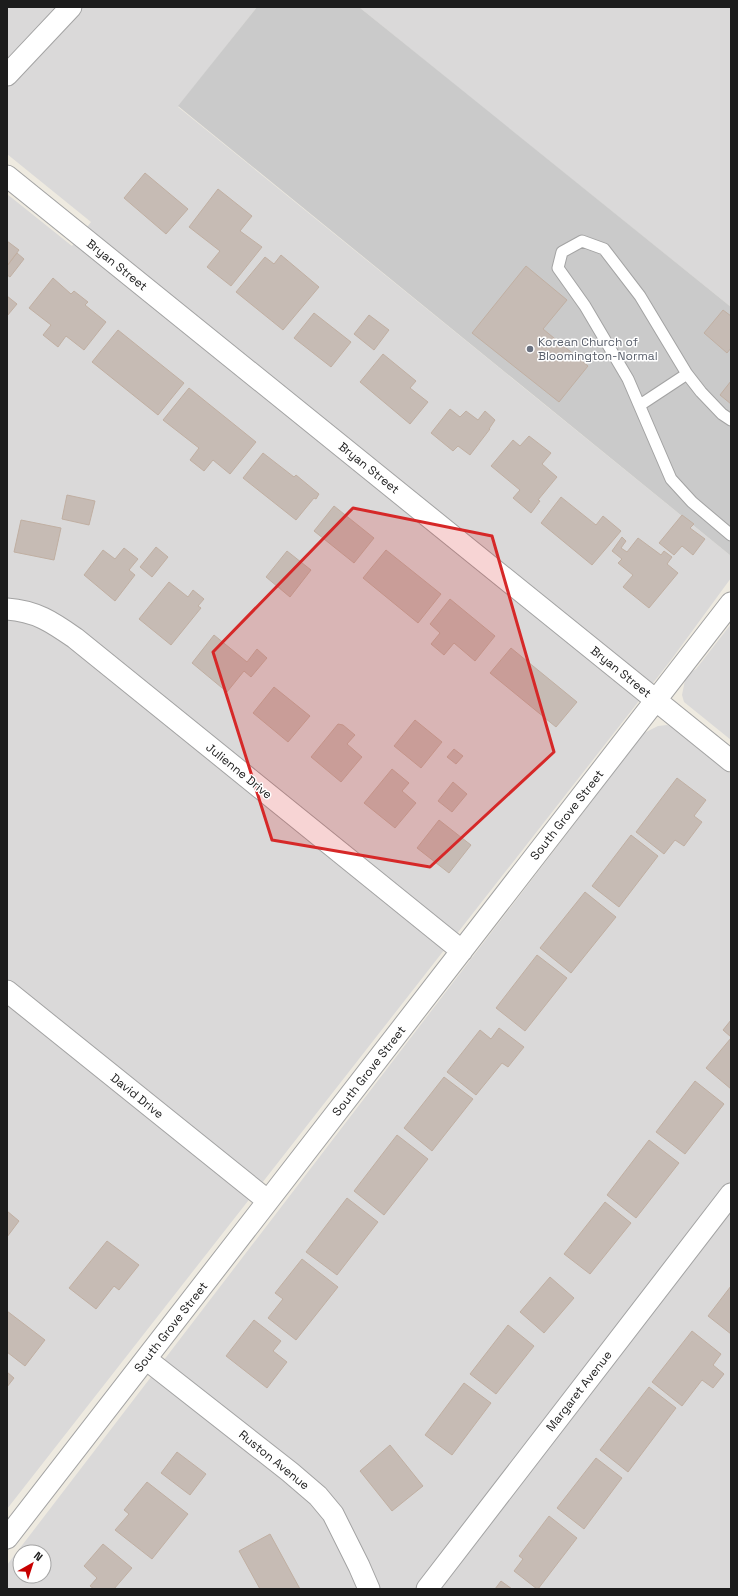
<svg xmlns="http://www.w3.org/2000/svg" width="738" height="1596" viewBox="0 0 738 1596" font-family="'Space Grotesk',sans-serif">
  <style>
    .residential { fill: #dad9d9; fill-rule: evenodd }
    .religious { fill: #cacaca }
    .building { fill: #c6bbb4; stroke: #c0afa2 }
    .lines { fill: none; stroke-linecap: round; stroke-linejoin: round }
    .lane-casing { stroke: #a3a3a3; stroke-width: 13 }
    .street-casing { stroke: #a3a3a3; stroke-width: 23 }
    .lane { stroke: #fff; stroke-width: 11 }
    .street { stroke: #fff; stroke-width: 21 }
    .marked { fill: #d62828; fill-opacity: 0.2; stroke: #d62828; stroke-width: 3; stroke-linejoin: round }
    .worship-dot { fill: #6b7280; stroke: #fff; stroke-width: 1.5 }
    .labels { text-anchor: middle; stroke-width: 3; stroke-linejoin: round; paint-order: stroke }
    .street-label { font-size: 12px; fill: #1c1c1c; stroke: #fff }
    .worship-label { font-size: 12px; fill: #5b616d; stroke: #fff; text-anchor: start }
  </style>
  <rect width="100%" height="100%" fill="#eeeae0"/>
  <path class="residential" d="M7,7h250l-79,100 553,449v22l-60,82 -664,849v-1315l65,52 19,-24 -84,-68z
    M359,7h372v300l-244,-196z
    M731,624v116l-47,-38 -2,-7 4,-20 10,-6z
    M667,725l7,2 57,47v815h-724v-24l637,-832 14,-7zM20,1552h24v24h-24z"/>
  <path class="religious" d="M257,7h102l372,300v249l-553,-450z"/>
  <path class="building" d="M145,173l43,36 -22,25 -42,-36z
    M218,189l34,27 -12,15 22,16 -31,39 -24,-19 13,-16 -31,-24z
    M7,241l12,9 -12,16z
    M17,253l7,6 -14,18 -3,-2v-9z
    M281,255l38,32 -36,43 -47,-38 29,-35 9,7z
    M526,266l41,34 -24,29 45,37 -29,36 -87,-69z
    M53,278l18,16 3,-3 14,11 -3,3 21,17 -22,28 -18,-14 -8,11 -15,-12 8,-10 -22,-17z
    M7,296l10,8 -10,12z
    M723,310l8,6v32l-4,5 -23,-20z
    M314,313l37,29 -20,25 -37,-29z
    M369,315l20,15 -15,20 -20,-16z
    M118,330l66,53 -26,32 -66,-53z
    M383,354l33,27 -6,7 18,14 -18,22 -50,-42z
    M731,381v23l-11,-9z
    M189,388l67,54 -26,32 -17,-14 -9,11 -14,-11 9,-12 -36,-28z
    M450,409l10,8 6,-6 12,9 7,-9 10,9 -6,9h1l-20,26 -12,-9 -5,5 -22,-18z
    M529,436l22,17 -9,11 15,13 -19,23 2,1 -9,12 -18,-15 7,-8 -29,-24 22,-26 7,6z
    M263,453l31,24 2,-2 23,19 -3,5 -2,-1 -18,22 -53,-42z
    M67,495l28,6 -6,24 -27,-6z
    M561,497l35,28 7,-9 18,15 -29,34 -51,-42z
    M334,506l40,32 -20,25 -40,-32z
    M682,515l12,9 -4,4 15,11 -12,16 -11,-9 -8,9 -15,-12z
    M21,520l40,8 -7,32 -40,-8z
    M622,537l4,4 -5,7 6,4 11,-14 23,17 3,-4 8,6 -5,7 11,9 -29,35 -26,-21 10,-12 -15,-12 4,-4 -10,-8z
    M156,547l12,10 -16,20 -12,-10z
    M124,548l14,11 -9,11 6,5 -20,26 -31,-26 19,-25 12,9z
    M386,550l55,44 -23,29 -55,-45z
    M287,551l24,19 -21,27 -24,-20z
    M169,582l19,15 5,-7 11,9 -6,7 3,2 -30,37 -32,-26z
    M450,599l45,37 -20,25 -21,-18 -10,12 -13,-11 9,-11 -10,-9z
    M214,635l33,27 10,-13 10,9 -16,19 -7,-6 -17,21 -35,-29z
    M511,648l66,54 -21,25 -66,-54z
    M274,687l36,29 -22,26 -35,-29z
    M415,720l27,22 -21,26 -27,-22z
    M338,724l5,1 12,10 -8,9 15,13 -21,25 -30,-25z
    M454,749l9,7 -7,8 -9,-7z
    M392,769l17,14 -7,8 14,12 -21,25 -31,-25z
    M677,778l29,22 -12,16 8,6 -18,24 -9,-6 -11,14 -28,-22z
    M453,782l14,12 -15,18 -14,-11z
    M439,820l32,25 -22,28 -32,-25z
    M631,835l27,21 -39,51 -27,-21z
    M585,892l31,25 -45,56 -31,-25z
    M537,955l30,23 -42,53 -29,-23z
    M731,1020v17l-8,-7z
    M499,1028l25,19 -16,20 -6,-4 -26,32 -29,-23 33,-42 11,9z
    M731,1038v51l-25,-21z
    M444,1077l29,22 -41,52 -28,-23z
    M695,1081l29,23 -39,50 -29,-22z
    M397,1135l31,24 -44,56 -30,-24z
    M649,1140l30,23 -43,55 -29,-23z
    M347,1198l31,24 -41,53 -31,-23z
    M605,1202l26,21 -41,51 -26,-20z
    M7,1211l12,10 -12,16z
    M107,1241l32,24 -20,25 -5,-4 -18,23 -27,-21z
    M302,1259l36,28 -42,53 -28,-22 15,-19 -8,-6z
    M550,1277l24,21 -30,35 -24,-21z
    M731,1286v48l-23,-18z
    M7,1311l38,29 -20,26 -18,-14z
    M254,1320l27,21 -8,10 14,11 -20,26 -41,-32z
    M508,1325l26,21 -38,48 -26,-20z
    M692,1331l29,23 -8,11 11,9 -11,14 -11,-8 -20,26 -30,-24z
    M7,1372l7,6 -7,9z
    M464,1383l27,20 -39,52 -27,-20z
    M649,1387l27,21 -48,64 -28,-22z
    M390,1445l33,41 -31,25 -32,-40z
    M177,1452l29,22 -16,21 -29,-22z
    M596,1458l26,20 -38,51 -27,-21z
    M147,1482l41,32 -36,45 -37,-29 14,-16 -5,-4z
    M549,1516l28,22 -39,51h-1l-23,-18 9,-12 -4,-3z
    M270,1534l30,55h-40l-21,-38z
    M103,1544l29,24 -18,21h-20l-4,-3 7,-8 -13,-12z
    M501,1581l11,8h-17z"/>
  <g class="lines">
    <defs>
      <path id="lane" d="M640,405l47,-31
        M731,420l-9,-6 -21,-22 -14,-18 -47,-78 -36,-47 -22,-8 -20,11 -4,16 27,38 43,73 43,100 21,23 39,33"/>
      <path id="street" d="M7,75l64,-68
        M7,176l724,585
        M7,609c29,2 45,13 68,29l387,313
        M7,991l261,210
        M146,1359l144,113 28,24 15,18 26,52 10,23
        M7,1538l724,-935
        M427,1589l304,-395"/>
    </defs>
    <use href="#lane" class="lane-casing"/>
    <use href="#street" class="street-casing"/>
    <use href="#lane" class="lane"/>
    <use href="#street" class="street"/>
  </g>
  <path class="marked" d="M353,508l139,28 62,216 -124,115 -158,-27 -59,-188z"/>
  <circle class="worship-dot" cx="530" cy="349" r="4"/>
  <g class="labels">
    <g class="street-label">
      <text transform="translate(117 265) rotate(39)" y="4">Bryan Street</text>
      <text transform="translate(369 468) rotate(39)" y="4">Bryan Street</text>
      <text transform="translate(621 672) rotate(39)" y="4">Bryan Street</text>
      <text transform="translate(239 771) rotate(39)" y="4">Julienne Drive</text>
      <text transform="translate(567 815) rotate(-52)" y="4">South Grove Street</text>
      <text transform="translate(369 1071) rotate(-52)" y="4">South Grove Street</text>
      <text transform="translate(137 1096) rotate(39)" y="4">David Drive</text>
      <text transform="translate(171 1327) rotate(-52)" y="4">South Grove Street</text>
      <text transform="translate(579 1391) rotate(-52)" y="4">Margaret Avenue</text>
      <text transform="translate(274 1460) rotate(39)" y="4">Ruston Avenue</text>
    </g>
    <g class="worship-label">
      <text x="538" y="346">Korean Church of<tspan x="538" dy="14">Bloomington-Normal</tspan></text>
    </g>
  </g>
  <rect width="738" height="1596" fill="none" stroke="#1c1c1c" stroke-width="16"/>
  <g transform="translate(32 1564) rotate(39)"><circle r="19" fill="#ffffff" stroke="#a4a4a4"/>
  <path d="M0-3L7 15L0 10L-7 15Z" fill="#c80000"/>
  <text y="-6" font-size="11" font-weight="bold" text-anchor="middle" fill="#1c1c1c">N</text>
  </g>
</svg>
